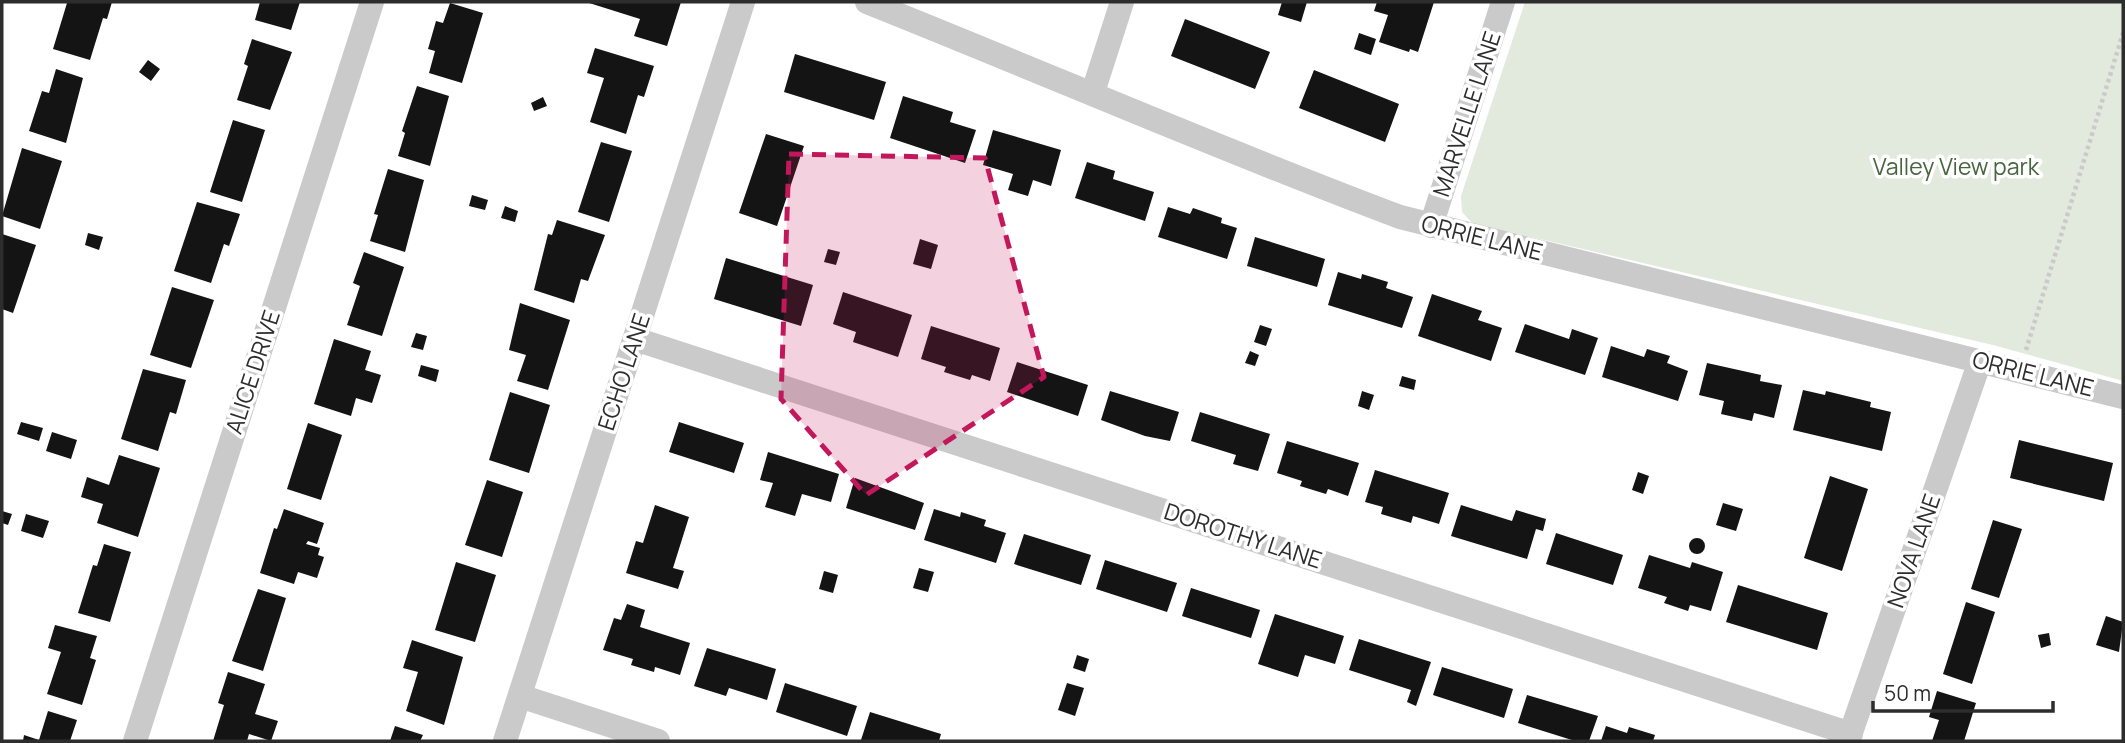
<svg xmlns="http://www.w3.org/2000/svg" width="2125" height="743" viewBox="0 0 2125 743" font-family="Manrope,sans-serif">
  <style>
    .green { fill: #e1eadc }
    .building { fill: #141414 }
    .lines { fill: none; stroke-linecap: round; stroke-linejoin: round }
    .path { stroke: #cacaca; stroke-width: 4.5; stroke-dasharray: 3.5 3.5; stroke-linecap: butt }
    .minor { stroke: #cacaca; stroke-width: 24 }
    .marked { fill: #c2185b; fill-opacity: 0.2; stroke: #c2185b; stroke-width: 5; stroke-dasharray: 14 9; stroke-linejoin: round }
    .labels { text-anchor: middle; stroke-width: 7; stroke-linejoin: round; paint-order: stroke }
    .street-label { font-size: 23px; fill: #2d2d2d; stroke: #fff }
    .park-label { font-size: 23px; fill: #49653f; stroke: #fff }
  </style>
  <rect width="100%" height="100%" fill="#fff"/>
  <path class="green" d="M1525,2h598v379l-130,-36 -521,-122 -10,-11 -1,-16z"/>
  <path class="building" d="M112,2l-5,17 -4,-1 -13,42 -37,-11 14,-46z
    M260,2h40l-9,28 -36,-10z
    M586,2h95l-14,44 -33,-10 6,-17z
    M1282,2h25l-6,20 -23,-7z
    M1377,2h57l-16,50 -8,-3 -1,3 -30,-10 9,-27 -14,-4z
    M450,3l33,10 -21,70 -33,-10 6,-22 -7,-2 8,-28 7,2z
    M1185,19l85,33 -15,37 -84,-33z
    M1359,33l17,6 -5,16 -17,-6z
    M252,39l40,13 -22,58 -33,-10 11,-34 -4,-2z
    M595,48l59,18 -10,31 -6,-2 -12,39 -36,-12 14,-44 -17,-5z
    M795,54l91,28 -12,38 -90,-28z
    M148,60l12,9 -9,12 -12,-9z
    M56,69l27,9 -17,65 -37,-12 13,-40 7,2z
    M1314,70l85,34 -14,38 -86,-34z
    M417,86l32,10 -19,70 -32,-10 7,-23 -3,-2z
    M903,96l50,16 -3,10 26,8 -11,33 -75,-25z
    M543,97l4,9 -13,5 -3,-8z
    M233,120l32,10 -23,72 -32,-10z
    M993,130l68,20 -10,36 -18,-6 -5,16 -20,-6 5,-16 -30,-9z
    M766,134l38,12 -27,80 -38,-13z
    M601,142l31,9 -23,71 -31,-10z
    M22,148l40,13 -22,68 -38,-13z
    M1087,162l28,9 -2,8 41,13 -9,29 -70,-23z
    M388,169l36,11 -19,72 -35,-11 8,-26 -4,-1z
    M472,195l16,5 -3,10 -16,-4z
    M197,202l43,12 -11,32 -5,-2 -13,39 -37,-12z
    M505,206l13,5 -3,11 -14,-4z
    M1168,207l22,7 3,-6 29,10 -1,5 16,5 -10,31 -69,-22z
    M557,220l48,15 -17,46 -7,-2 -7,24 -40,-13 14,-56 4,1z
    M88,233l15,4 -4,13 -14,-5z
    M2,234l34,11 -23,68 -11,-4z
    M1255,237l70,22 -8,28 -70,-21z
    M920,239l18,6 -7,24 -18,-5z
    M828,249l12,3 -4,13 -12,-3z
    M364,252l40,15 -22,69 -35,-11 13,-39 -7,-3z
    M726,258l87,27 -12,41 -87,-27z
    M1338,272l23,7 1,-5 26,8 -2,6 27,9 -11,31 -74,-23z
    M172,287l42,13 -23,68 -41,-13z
    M843,292l69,23 -14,42 -45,-15 3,-10 -23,-8z
    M1432,294l50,17 -4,9 24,8 -11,33 -73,-25z
    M520,303l50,17 -22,70 -31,-9 9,-26 -17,-5z
    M1525,324l44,15 3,-10 26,9 -13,37 -70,-23z
    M1260,325l12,4 -6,17 -12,-4z
    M931,326l69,22 -10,33 -18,-6 -2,5 -26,-8 2,-5 -25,-8z
    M416,333l11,3 -4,14 -12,-3z
    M334,339l37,12 -6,19 16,5 -9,28 -16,-5 -5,18 -37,-12z
    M1611,346l33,11 3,-8 23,7 -3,7 21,8 -10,30 -76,-24z
    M1250,351l9,4 -4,11 -10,-3z
    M1017,362l71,23 -10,31 -71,-24z
    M1707,363l54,12 -1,6 22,4 -8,33 -20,-5 -2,8 -31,-7 3,-13 -25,-6z
    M421,365l18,5 -3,12 -18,-6z
    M143,369l43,11 -10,34 -6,-2 -12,39 -37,-12z
    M1402,376l14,4 -2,10 -15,-4z
    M1803,390l22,5 1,-4 45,11 -1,5 21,5 -9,39 -89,-21z
    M1110,391l69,21 -9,29 -25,-5 -44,-16z
    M1362,391l12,4 -5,15 -11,-4z
    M510,392l40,13 -21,68 -40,-13z
    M1200,412l70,22 -12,37 -25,-7 3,-9 -45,-14z
    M21,422l22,6 -4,13 -22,-7z
    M679,422l65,21 -10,30 -65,-21z
    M308,423l34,12 -21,65 -34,-11z
    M52,432l25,8 -6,19 -25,-8z
    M2019,440l94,23 -9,38 -94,-23z
    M1287,441l72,22 -11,33 -20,-7 -2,5 -26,-8 2,-5 -25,-8z
    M768,452l71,22 -8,28 -29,-8 -7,22 -30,-9 8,-24 -13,-3z
    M119,455l41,13 -22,69 -41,-14 6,-19 -22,-7 6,-20 22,8z
    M1375,470l74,23 -10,31 -26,-8 -2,7 -3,-1 -27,-8 2,-7 -18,-5z
    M1638,472l11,4 -6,18 -11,-4z
    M1830,476l38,13 -26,82 -38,-13z
    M855,478l69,25 -9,27 -69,-22z
    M487,480l36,12 -21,65 -37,-12z
    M1723,503l20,6 -7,22 -20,-6z
    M655,505l34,12 -16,51 11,3 -6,18 -52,-16 10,-32 7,2z
    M1461,505l51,16 4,-11 30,9 -3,12 -7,-2 -9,30 -76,-23z
    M284,509l40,14 -7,21 -9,-3 -2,3 14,4 -2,7 6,2 -7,21 -19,-6 -4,12 -34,-11 14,-45 3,1z
    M934,509l26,8 1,-5 25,8 -2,6 22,7 -10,30 -72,-23z
    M2,511l10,3 -4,11 -6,-2z
    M26,514l23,7 -6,17 -22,-7z
    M1993,520l29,9 -23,69 -28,-9z
    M1556,533l67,22 -10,30 -67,-21z
    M1024,534l67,21 -10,30 -67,-21z
    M1689 546a8 8 0 1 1 16 0a8 8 0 1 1-16 0Z
    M104,544l27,8 -21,70 -32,-9 15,-48 4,1z
    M1649,555l41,13 2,-6 31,10 -12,39 -21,-6 -2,6 -24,-8 3,-6 -29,-9z
    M1105,560l72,23 -10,29 -71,-23z
    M456,562l40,13 -21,67 -40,-12z
    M919,568l15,4 -6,20 -15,-4z
    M824,571l14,4 -5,18 -14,-4z
    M1738,585l90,28 -11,37 -91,-28z
    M1191,588l69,22 -9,28 -69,-22z
    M258,589l28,9 -23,73 -31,-10z
    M1966,602l29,10 -23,72 -29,-10z
    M627,604l18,6 -5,17 50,16 -10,32 -25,-8 -1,5 -23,-7 2,-6 -30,-9 11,-32 7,2z
    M1275,614l69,22 -9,28 -30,-9 -7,22 -40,-13z
    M2106,616l17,6 -4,30 -23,-7z
    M55,625l42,11 -7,22 6,2 -14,45 -35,-11 14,-42 -13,-4z
    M2049,633l2,12 -10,3 -3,-13z
    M1359,639l72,23 -15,44 -9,-4 4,-12 -62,-20z
    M412,640l51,17 -19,68 -38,-14 12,-39 -15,-4z
    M707,648l69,21 -9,31 -38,-12 -3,8 -32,-10z
    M1077,655l12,4 -4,13 -12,-4z
    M1442,667l71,22 -9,29 -71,-23z
    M228,672l37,12 -10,30 23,7 -7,20 -22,-7 -2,7h-34l11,-36 -6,-2z
    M785,683l72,23 -10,30 -71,-24z
    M1067,683l17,5 -9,28 -17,-6z
    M1937,691l39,12 -12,38h-32l7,-21 -10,-3z
    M1527,695l71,21 -9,25h-14l-57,-18z
    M48,711l29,9 -7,21h-47l1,-6 15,5z
    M870,712l71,22 -2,7 -78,-1z
    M395,726l28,9 -3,6h-30z
    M1606,726l21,7 2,-6 26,8 -2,6h-52z"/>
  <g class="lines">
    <path class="path" d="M2026,350l97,-317"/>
    <path class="minor" d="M867,2c178,71 354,148 533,215l723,180
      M1093,92l29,-90
      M1431,226l72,-224
      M635,339l1216,395
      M520,696l138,45
      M135,741l237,-739
      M505,741l238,-739
      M1848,741l132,-380"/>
  </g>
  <path class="marked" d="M789,154l196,4 59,219 -178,118 -85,-96z"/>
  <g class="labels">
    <g class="street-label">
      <text transform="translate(1467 114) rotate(-72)" y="8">MARVELLE LANE</text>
      <text transform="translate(1482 238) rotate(14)" y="8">ORRIE LANE</text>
      <text transform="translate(253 372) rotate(-72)" y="8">ALICE DRIVE</text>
      <text transform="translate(624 372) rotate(-72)" y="8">ECHO LANE</text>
      <text transform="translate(2033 374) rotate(14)" y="8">ORRIE LANE</text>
      <text transform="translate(1243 536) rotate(18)" y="8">DOROTHY LANE</text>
      <text transform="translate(1914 551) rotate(-71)" y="8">NOVA LANE</text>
    </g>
    <g class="park-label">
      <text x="1956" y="175">Valley View park</text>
    </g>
  </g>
  <rect width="2125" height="743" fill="none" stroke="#2d2d2d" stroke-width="7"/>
  <path d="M1873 701v10h180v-10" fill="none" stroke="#2d2d2d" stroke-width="3.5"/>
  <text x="1884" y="701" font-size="21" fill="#2d2d2d" stroke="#ffffff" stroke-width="5" paint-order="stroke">50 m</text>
</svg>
